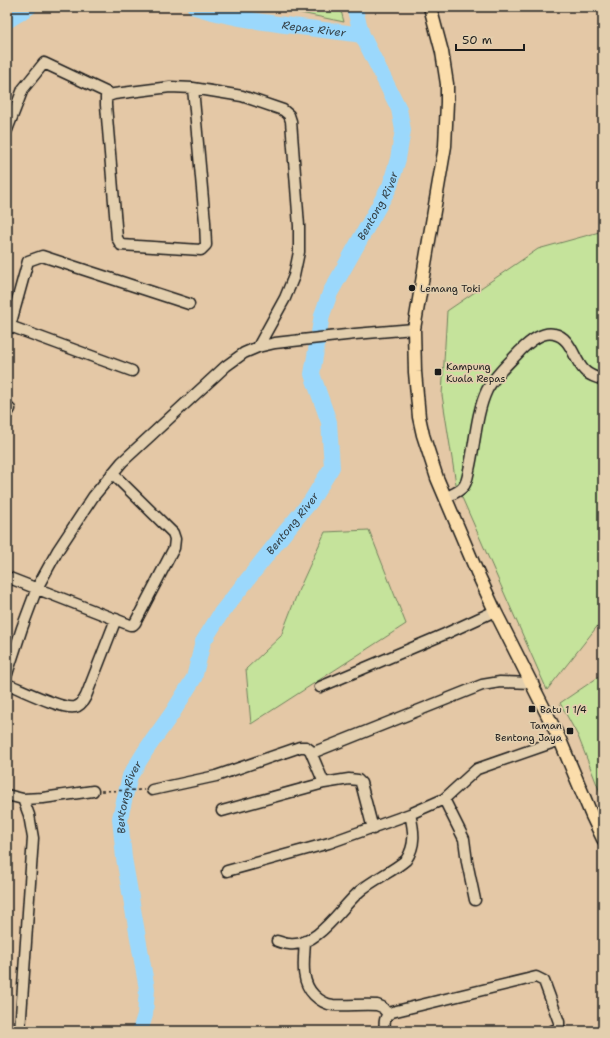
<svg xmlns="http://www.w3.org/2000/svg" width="610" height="1038" viewBox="0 0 610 1038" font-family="'Shantell Sans',sans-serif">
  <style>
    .green { fill: #c5e39b; stroke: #70805c }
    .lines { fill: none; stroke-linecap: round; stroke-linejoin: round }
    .river { stroke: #9bd8fc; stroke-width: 16 }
    .minor-casing { stroke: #1c1c1c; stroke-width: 13 }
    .major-casing { stroke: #1c1c1c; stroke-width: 15 }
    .path { stroke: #1c1c1c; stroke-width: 1.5; stroke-dasharray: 3 3; stroke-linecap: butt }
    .minor { stroke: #e3cfae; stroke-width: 10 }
    .major { stroke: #fbddab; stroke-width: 12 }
    .poi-dot { fill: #1c1c1c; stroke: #e3cfae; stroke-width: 1.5 }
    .labels { text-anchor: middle; stroke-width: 3.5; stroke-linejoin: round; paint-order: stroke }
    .poi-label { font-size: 10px; fill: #1c1c1c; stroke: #e3cfae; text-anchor: start }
    .water-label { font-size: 11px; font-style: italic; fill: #354249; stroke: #e3cfae }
  </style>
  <rect width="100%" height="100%" fill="#e4c8a6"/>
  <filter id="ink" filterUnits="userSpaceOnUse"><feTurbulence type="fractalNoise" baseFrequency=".025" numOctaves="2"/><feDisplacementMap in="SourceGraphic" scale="8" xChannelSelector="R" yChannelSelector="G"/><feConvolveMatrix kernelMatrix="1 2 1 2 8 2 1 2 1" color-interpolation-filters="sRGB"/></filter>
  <g filter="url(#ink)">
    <path class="green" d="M272,7h68l4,15z
      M603,231v388l-56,71 -91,-206 -14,-89 5,-84 91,-62z
      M369,530l37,94 -155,100 -5,-55 35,-33 18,-47 26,-57z
      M603,674v126l-25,-64 -18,-33z"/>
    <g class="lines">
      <g class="river">
        <path id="s1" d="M195,7c52,16 112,20 167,28"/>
        <path d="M7,21l22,-14"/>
        <path id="s2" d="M140,1031l5,-16 2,-26 -23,-131 -4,-40 10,-42 16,-26 27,-38 21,-34 9,-36 18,-29 65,-82 25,-30 21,-34 -3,-45 -17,-48 10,-59 8,-22 60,-107 8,-27 5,-29 -4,-21 -37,-74 -8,-28"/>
      </g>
      <defs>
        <path id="minor" d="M193,88l12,134 1,23 -5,5 -80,-5 -4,-7 -11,-133v-8l8,-3 56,-7 23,1 49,8 41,14 6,5 2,6 8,105v26l-5,24 -9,22 -27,49
          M7,130l16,-41 21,-26 66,31
          M7,325l125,46
          M10,326l18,-65 14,-5 147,48
          M7,414l3,-5
          M445,498c5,-3 14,-6 18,-11 4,-4 5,-12 6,-17 6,-25 7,-57 18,-80 8,-15 22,-27 33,-39 9,-9 22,-20 34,-17 17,3 20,26 30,36 5,6 12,7 19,10
          M7,577l123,48h3l2,-2 39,-75 1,-9 -2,-6 -61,-60
          M7,674l15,-46 15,-40 21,-38 35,-53 29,-35 104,-96 18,-13 14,-6 17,-4 80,-9 59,-5
          M7,684c14,5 55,26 68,23 6,-1 9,-7 11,-11l30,-77
          M320,687l125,-53 50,-23
          M312,753l170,-68 18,-3 33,1
          M152,790l64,-14 84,-29h6l4,3 14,33
          M7,795l16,4 6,16 4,23 -13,193
          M23,799l20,-1 50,-7
          M444,799l20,40 3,23 8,38
          M222,811l102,-28 25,-4 9,1 3,3 12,46
          M594,820l9,-5
          M227,871l102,-28 81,-29 34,-15 33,-30 83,-29
          M277,941c4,1 8,3 12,3 28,4 52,-37 71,-53 14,-12 32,-19 46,-31 10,-15 8,-29 4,-46
          M305,941c-1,19 -5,40 9,54 6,6 11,9 19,10 15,1 29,-1 44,0l5,2 6,7
          M385,1031c-1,-9 -1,-15 7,-19l144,-35 8,4 15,41v6l-7,3"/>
        <path id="major" d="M430,7l12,45 5,32v18l-2,44 -31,183 1,43 4,45 4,18 14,43 40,94 18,39 65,129 32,76 11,23"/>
      </defs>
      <use href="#minor" class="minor-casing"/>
      <use href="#major" class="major-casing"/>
      <path class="path" d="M101,791l43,-1"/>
      <use href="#minor" class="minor"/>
      <use href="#major" class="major"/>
    </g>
  </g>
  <g class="poi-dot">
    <circle cx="412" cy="288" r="4"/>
    <rect x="434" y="368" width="8" height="8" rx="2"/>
    <rect x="528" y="705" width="8" height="8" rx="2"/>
    <rect x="566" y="727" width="8" height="8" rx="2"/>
  </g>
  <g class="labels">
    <g class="poi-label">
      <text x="420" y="292">Lemang Toki</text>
      <text x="446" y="370">Kampung<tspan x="446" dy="12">Kuala Repas</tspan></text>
      <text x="540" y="713">Batu 1 1/4</text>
      <text x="562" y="729" text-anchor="end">Taman<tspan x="562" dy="12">Bentong Jaya</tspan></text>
    </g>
    <g class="water-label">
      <text dy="4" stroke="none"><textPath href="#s1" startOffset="121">Repas River</textPath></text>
      <text dy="4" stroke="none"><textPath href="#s2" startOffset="910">Bentong River</textPath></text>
      <text dy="4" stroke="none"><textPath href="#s2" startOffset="562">Bentong River</textPath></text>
      <text dy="4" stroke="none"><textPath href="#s2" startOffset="238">Bentong River</textPath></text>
    </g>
  </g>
  <rect width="610" height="1038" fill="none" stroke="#e3cfae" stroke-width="24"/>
  <rect x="12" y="12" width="586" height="1014" fill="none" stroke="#1c1c1c" stroke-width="1.5" filter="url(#ink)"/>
  <path d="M456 44v6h68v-6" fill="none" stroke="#1c1c1c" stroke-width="2"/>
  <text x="462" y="44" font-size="12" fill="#1c1c1c" stroke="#e3cfae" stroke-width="3" paint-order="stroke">50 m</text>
</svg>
